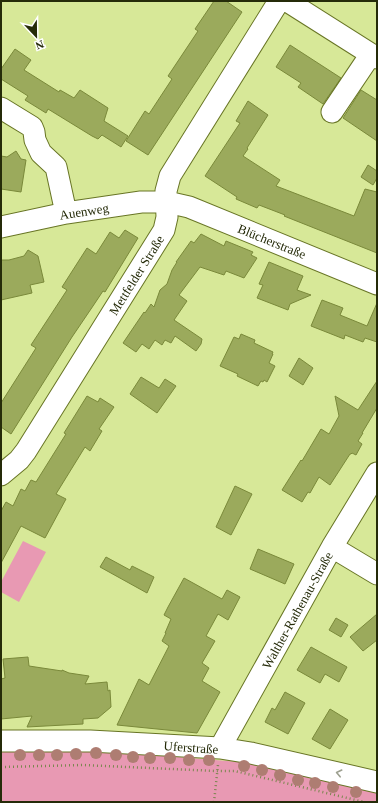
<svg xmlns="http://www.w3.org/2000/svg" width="378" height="803" viewBox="0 0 378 803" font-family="Georgia,serif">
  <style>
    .green { fill: #e899b3 }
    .building { fill: #9baa5c; stroke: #7a893a }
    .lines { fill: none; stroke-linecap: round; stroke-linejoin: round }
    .minor-casing { stroke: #687525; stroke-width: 23 }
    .path { stroke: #7a864e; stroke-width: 2.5; stroke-dasharray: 1 3; stroke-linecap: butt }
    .minor { stroke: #fff; stroke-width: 21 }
    .tree { fill: #ae7d72 }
    .oneway { stroke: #9da090 }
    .labels { text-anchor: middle; stroke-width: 3; stroke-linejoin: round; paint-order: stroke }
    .street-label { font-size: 13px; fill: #252b09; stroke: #fff }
  </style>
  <rect width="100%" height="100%" fill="#d7e898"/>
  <path class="green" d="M23,541l23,11 -27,50 -18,-10v-10z
    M92,750l160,13 125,30v9h-376v-50z"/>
  <path class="building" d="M214,1h12l16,11 -94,143 -22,-14 19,-30 4,3 23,-35 -4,-3 30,-45 -3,-2z
    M290,45l51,33 -18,26 -25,-17 3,-4 -25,-16z
    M15,49l16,11 -7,10 35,22 1,-2 14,8 6,-8 28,18 -4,13 24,15 -7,11 -19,-12 -4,4 -6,-3 -44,-27 -2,4 -21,-13 3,-4 -27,-17v-10z
    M361,90l16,10v41l-34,-23z
    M248,101l20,14 -21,33 1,1 -5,7 37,24 -4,6 78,30 11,-27 12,3v61l-93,-37 1,-1 -26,-10 -2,3 -21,-9 1,-2 -32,-21 35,-53 -4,-2z
    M16,151l5,8 5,1 -5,32 -20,-3v-33l6,1z
    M368,165l9,6v7l-4,7 -12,-8z
    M125,230l13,8 -33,54 -2,-1 -10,15 -21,31 -61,97 -10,-7v-24l35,-55 -5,-3 36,-55 -5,-3 25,-39 9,6 14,-22 9,6z
    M201,234l23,12 2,-5 27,11 -2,3 6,3 -13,20 -18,-7 -2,4 -24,-8 -21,28 8,6 -13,19 28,19 -1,5 -5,7 -21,-15 -4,7 -6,-3 -3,5 -7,-5 -6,9 -7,-5 -6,8 -13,-9 21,-31 1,1 6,-9 3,3 6,-17 7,-6 5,-14 5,-8h-1l15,-21 3,2z
    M28,250l10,6 6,26 -14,3 2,8 -31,7v-40h8l15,-4z
    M269,262l34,14 -6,14 14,5 -21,9 -2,6 -31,-12 6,-13 -4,-1z
    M322,300l21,8 -3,7 27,11 10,-23v39l-12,-4 -2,4 -18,-7 -1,4 -33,-13z
    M241,334l14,6 -1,3 19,9 -1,2h1l-4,9 6,3 -8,16 -3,-2 -1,2 -2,-1 -3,5 -21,-10 1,-2 -18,-8 14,-29 5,2z
    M299,358l14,10 -10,17 -14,-9z
    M141,377l18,11 6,-9 11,7 -19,27 -27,-19z
    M377,381v27l-15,25h1l-5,8 4,3 -6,11 -4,-2 -1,1h-1l-20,31 -11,-8 -9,16 -2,-1 -6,10 -20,-12 19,-30 1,1 19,-32 8,5 10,-18 -4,-20 23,14z
    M87,396l11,6 2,-4 14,9 -15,22 3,2 -12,20 -5,-4 -29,47 10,5 -21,39 -24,-12 -20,37v-52l5,-9 7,4 8,-17 4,2 6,-11 5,2 30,-48 -2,-1z
    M235,486l17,8 -21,41 -15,-8z
    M258,549l36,15 -9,20 -35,-15z
    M106,557l24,13 2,-4 22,11 -7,16 -47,-26z
    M184,578l38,21 5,-9 13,7 -12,23 -10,-6 -12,22 9,5 -13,22 7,5 -7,13 18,11 -23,41 -80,-8 22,-46 10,6 20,-39 -7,-5 4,-8h-1l6,-14 -7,-4 4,-8z
    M377,614v26l-14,11 -13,-14z
    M336,618l12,7 -7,12 -12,-7z
    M311,647l36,20 -8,15 -14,-8 -5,9 -23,-13z
    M28,657l1,9 33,5v-1l7,3 20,3 -4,8 22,-2 1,9 2,-1 1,17 -13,11 -15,1v5l-56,3 5,-11 -31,3v-40l4,-1 -2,-19z
    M285,692l20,11 -17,31 -23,-12 7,-14 3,2z
    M330,709l18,11 -18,29 -18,-10z"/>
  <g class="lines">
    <defs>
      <path id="minor" d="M287,1l90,57
        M1,108l31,19 2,5 1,8 6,13 15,14 10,46
        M332,112l39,-58
        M1,227l65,-14 75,-11h26l22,5 188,77
        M1,475l18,-15 7,-9 138,-221 3,-13 -1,-26 4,-15 109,-175
        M332,547l45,27
        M1,741h89l130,7 31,5 126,29
        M220,748l112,-201 45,-74"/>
    </defs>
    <use href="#minor" class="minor-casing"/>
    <path class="path" d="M1,767l82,-2 133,6h19l129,31
      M214,802l4,-37"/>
    <use href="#minor" class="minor"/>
  </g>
  <g class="tree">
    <circle cx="96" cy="753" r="6"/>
    <circle cx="76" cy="754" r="6"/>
    <circle cx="20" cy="755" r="6"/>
    <circle cx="39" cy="755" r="6"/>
    <circle cx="57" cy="755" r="6"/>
    <circle cx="116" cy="755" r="6"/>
    <circle cx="133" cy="757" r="6"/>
    <circle cx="150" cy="758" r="6"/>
    <circle cx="170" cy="758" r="6"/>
    <circle cx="189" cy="760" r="6"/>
    <circle cx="209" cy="760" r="6"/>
    <circle cx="244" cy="766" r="6"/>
    <circle cx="262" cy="770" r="6"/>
    <circle cx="280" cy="775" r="6"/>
    <circle cx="298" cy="780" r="6"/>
    <circle cx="315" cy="783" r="6"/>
    <circle cx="333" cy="787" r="6"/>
    <circle cx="356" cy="792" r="6"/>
  </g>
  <defs><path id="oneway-chevron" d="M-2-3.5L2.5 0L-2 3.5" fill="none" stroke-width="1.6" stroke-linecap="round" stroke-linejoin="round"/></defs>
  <use class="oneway" href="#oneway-chevron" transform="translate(339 773) rotate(-167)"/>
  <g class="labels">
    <g class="street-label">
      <text transform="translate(84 211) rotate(-9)" y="5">Auenweg</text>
      <text transform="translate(272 241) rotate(22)" y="5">Blücherstraße</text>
      <text transform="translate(136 275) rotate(-58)" y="5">Mettfelder Straße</text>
      <text transform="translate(297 610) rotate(-61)" y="5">Walther-Rathenau-Straße</text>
      <text transform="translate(191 747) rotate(4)" y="5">Uferstraße</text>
    </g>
  </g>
  <rect width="378" height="803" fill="none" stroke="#252b09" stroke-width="4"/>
  <g transform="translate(36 36) rotate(158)" stroke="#ffffff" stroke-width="3" paint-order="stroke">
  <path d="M0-3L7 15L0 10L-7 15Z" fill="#252b09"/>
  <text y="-6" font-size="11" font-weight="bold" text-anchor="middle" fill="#252b09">N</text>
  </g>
</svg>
